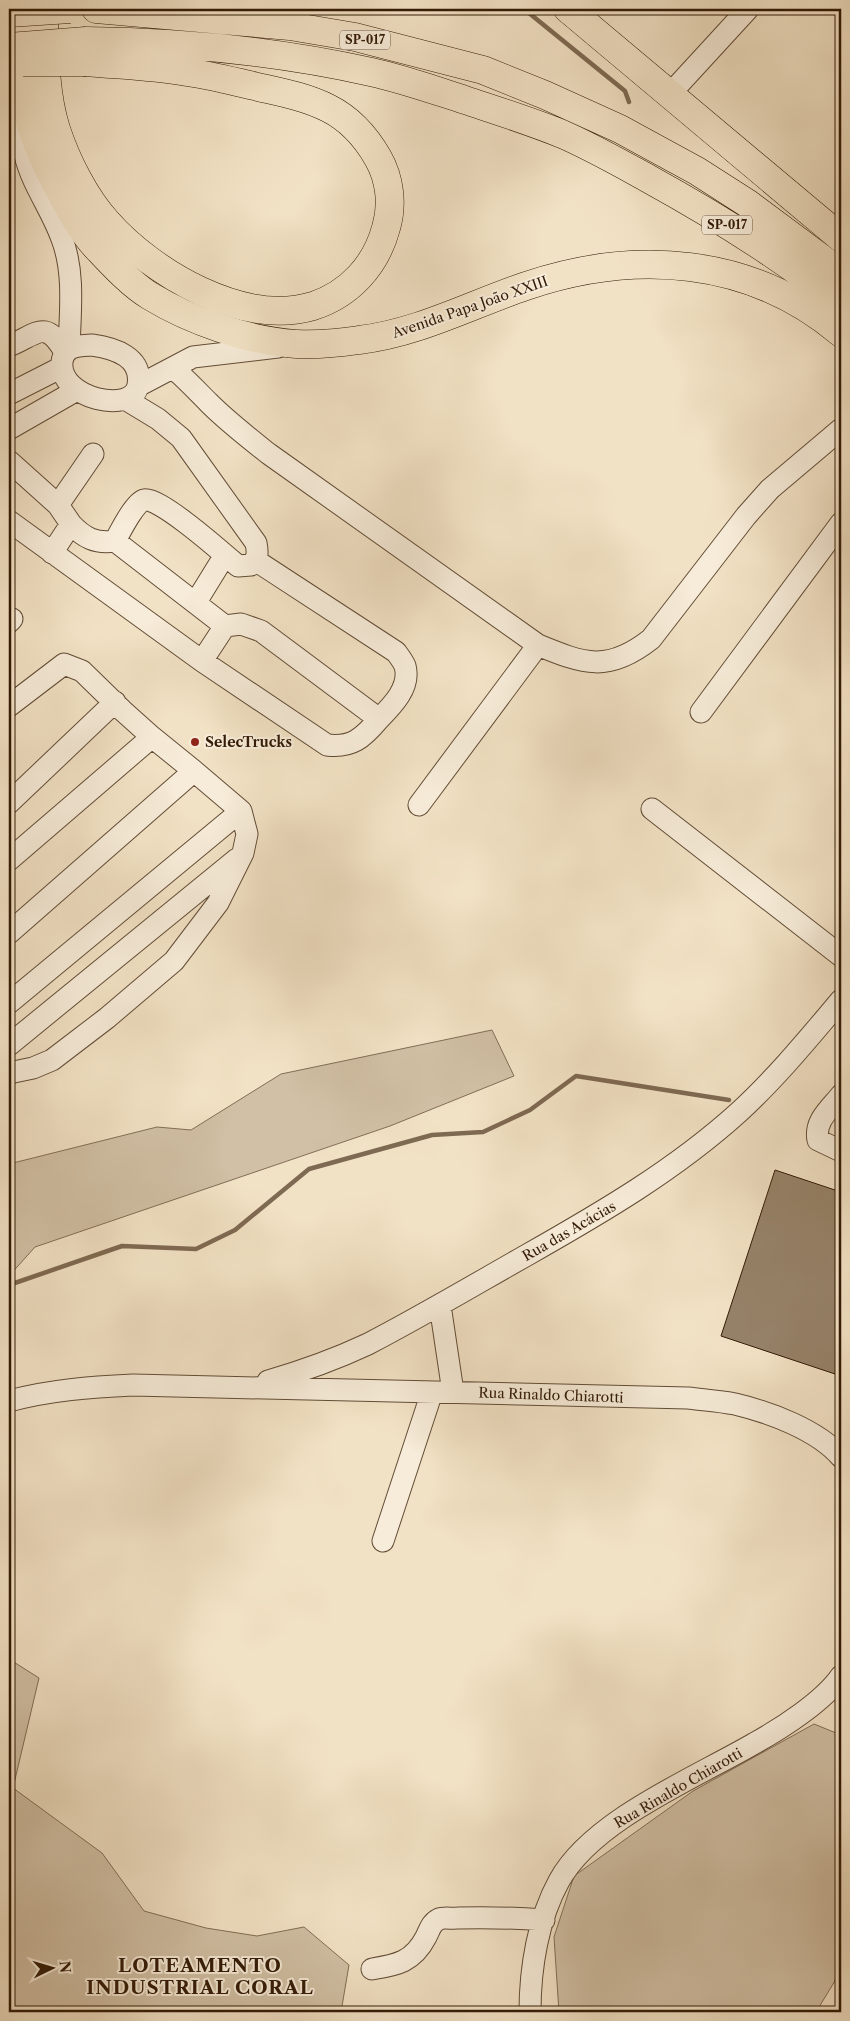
<svg xmlns="http://www.w3.org/2000/svg" width="850" height="2021" viewBox="0 0 850 2021" font-family="'Libre Caslon Text',serif">
  <style>
    .green { fill: #d1c0a5; stroke: #826d56 }
    .lines { fill: none; stroke-linecap: round; stroke-linejoin: round }
    .stream { stroke: #7e6952; stroke-width: 4.5 }
    .building { fill: #968269; stroke: #321a06 }
    .minor-casing { stroke: #624c36; stroke-width: 23 }
    .major-casing { stroke: #321a06; stroke-width: 29 }
    .highway-casing { stroke: #321a06; stroke-width: 29 }
    .minor { stroke: #f7ecd9; stroke-width: 21 }
    .major { stroke: #f2e2c5; stroke-width: 28 }
    .highway { stroke: #f2e2c5; stroke-width: 28 }
    .highway-bridge-casing { stroke: #321a06; stroke-width: 29; stroke-linecap: butt }
    .highway-bridge { stroke: #f2e2c5; stroke-width: 28 }
    .poi-dot { fill: #8f2418; stroke: #f7ecd9; stroke-width: 2 }
    .labels { text-anchor: middle; stroke-width: 4; stroke-linejoin: round; paint-order: stroke }
    .shield { fill: #f7ecd9; stroke: #6d5945; stroke-width: 1 }
    .shield-label { font-size: 12px; font-weight: bold; fill: #321a06 }
    .street-label { font-size: 14px; fill: #321a06; stroke: #f7ecd9 }
    .poi-label { font-size: 14px; font-weight: bold; fill: #321a06; stroke: #f7ecd9; text-anchor: start }
    .district-label { font-size: 19px; font-weight: bold; letter-spacing: 1px; fill: #321a06; stroke: #f7ecd9 }
  </style>
  <rect width="100%" height="100%" fill="#f2e2c5"/>
  <filter id="stains"><feTurbulence type="fractalNoise" baseFrequency=".004" numOctaves="4"/><feColorMatrix values="0 0 0 0 .2 0 0 0 0 .09 0 0 0 0 .02 0 0 0 .5 -.17"/></filter>
  <radialGradient id="worn" r=".72"><stop offset=".6" stop-color="#630" stop-opacity="0"/><stop offset="1" stop-color="#630" stop-opacity=".3"/></radialGradient>
  <path class="green" d="M492,1030l22,46 -124,50 -355,121 -26,29v-112l148,-37 34,3 90,-56z
    M9,1659l30,19 -26,110 89,65 42,58 62,17 51,8 47,-9 45,38 -8,47h-332z
    M814,1724l27,11v236l-25,41h-257l-5,-75 20,-61 119,-85z"/>
  <g class="lines">
    <path class="stream" d="M524,9l101,82 4,11
      M9,1285l113,-39 74,3 39,-19 74,-61 123,-34 51,-3 47,-22 46,-34 153,24"/>
  </g>
  <path class="building" d="M775,1170l66,22v184l-120,-40z"/>
  <g class="lines">
    <defs>
      <path id="minor" d="M669,95l79,-86
        M25,121c-1,11 -2,23 0,34 7,30 27,55 37,84 13,34 8,74 7,110
        M92,345c22,3 51,12 46,40 -4,30 -80,14 -76,-23 2,-17 17,-16 30,-17z
        M9,346c30,-13 36,-27 56,6
        M173,368c13,11 24,23 36,35 19,19 40,35 60,51l269,191c46,19 70,28 113,-6l95,-123 24,-27 71,-60
        M138,386l55,-29 85,-10
        M9,394l53,-27
        M125,399l33,20 23,19 75,105c2,10 2,15 -5,22l-13,1c-14,-12 -79,-70 -94,-66 -9,2 -24,32 -29,41l110,85 16,-2 20,7 118,88c13,-13 32,-32 26,-53 -2,-5 -6,-10 -9,-14l-141,-92
        M9,429l68,-39
        M9,461l49,44 13,19 -19,29
        M58,505l35,-51
        M9,521l193,140 23,-35
        M71,524c13,14 25,20 44,17
        M196,602l29,-47
        M9,622l3,-3
        M202,661l125,84c25,3 36,-7 52,-26
        M9,706l55,-42 18,7 41,40 29,26 42,34 47,40 6,23 -4,19 -25,50 -44,58 -67,57 -55,42 -19,8 -24,5
        M701,712l140,-189
        M9,803l106,-101
        M419,805l119,-160
        M652,809l189,147
        M9,860l143,-123
        M9,933l185,-162
        M9,1003l232,-192
        M9,1045l228,-186
        M841,1095c-11,14 -27,26 -23,45l23,11
        M440,1305l13,87
        M268,1381c35,-10 68,-22 100,-37 54,-28 106,-59 159,-89 74,-42 148,-85 212,-143 37,-34 69,-73 102,-112
        M9,1401c41,-11 82,-14 124,-16l555,13c16,2 32,3 47,6 34,8 83,26 106,53
        M383,1541l49,-149
        M372,1969c25,-4 41,-7 54,-32 4,-8 5,-14 13,-18 5,-2 14,0 19,-1 29,-1 57,0 86,2
        M530,2012c0,-44 8,-93 29,-131 33,-61 138,-104 196,-138 27,-15 69,-42 86,-67"/>
      <path id="major" d="M22,9c1,30 -1,66 4,95 6,31 20,62 35,89 11,20 22,41 38,57 15,16 33,35 51,46 41,25 98,45 146,48 20,1 43,-1 63,-4 59,-7 111,-35 167,-54 109,-37 225,-29 315,47
        M568,9l273,229"/>
      <path id="highway" d="M44,9c1,39 0,82 12,120 10,31 29,69 51,93 45,51 136,105 206,84 37,-12 63,-41 73,-78 7,-23 4,-49 -8,-70 -12,-21 -28,-39 -50,-50 -24,-12 -49,-16 -74,-22 -22,-5 -45,-11 -67,-14 -33,-6 -68,-7 -101,-10
        M96,9l194,17 65,11 128,33 62,25 75,34 77,42 50,32 94,70
        M86,41c96,1 191,10 285,31 32,7 63,18 94,28 33,11 65,21 97,34 30,13 58,29 87,45 67,37 132,77 192,125"/>
    </defs>
    <use href="#minor" class="minor-casing"/>
    <use href="#major" class="major-casing"/>
    <use href="#highway" class="highway-casing"/>
    <use href="#minor" class="minor"/>
    <use href="#major" class="major"/>
    <use href="#highway" class="highway"/>
    <defs>
      <path id="highway-bridge" d="M9,13l61,-4
        M9,47l77,-6
        M23,62h63"/>
    </defs>
    <use href="#highway-bridge" class="highway-bridge-casing"/>
    <use href="#highway-bridge" class="highway-bridge"/>
  </g>
  <circle class="poi-dot" cx="195" cy="742" r="5"/>
  <g class="labels">
    <g class="shield">
      <rect x="340" y="30.5" width="50" height="19" rx="4"/>
      <rect x="702" y="215.5" width="50" height="19" rx="4"/>
    </g>
    <g class="shield-label">
      <text x="365" y="44">SP-017</text>
      <text x="727" y="229">SP-017</text>
    </g>
    <g class="street-label">
      <text transform="translate(470 307) rotate(-19)" y="5">Avenida Papa João XXIII</text>
      <text transform="translate(569 1231) rotate(-30)" y="5">Rua das Acácias</text>
      <text transform="translate(551 1395) rotate(2)" y="5">Rua Rinaldo Chiarotti</text>
      <text transform="translate(678 1788) rotate(-30)" y="5">Rua Rinaldo Chiarotti</text>
    </g>
    <g class="poi-label">
      <text x="205" y="747">SelecTrucks</text>
    </g>
    <g class="district-label">
      <text x="200" y="1972">LOTEAMENTO<tspan x="200" dy="22">INDUSTRIAL CORAL</tspan></text>
    </g>
  </g>
  <rect width="850" height="2021" fill="none" stroke="#f2e2c5" stroke-width="30"/>
  <rect x="10" y="10" width="830" height="2001" fill="none" stroke="#321a06" stroke-width="2.5"/>
  <rect x="15" y="15" width="820" height="1991" fill="none" stroke="#321a06"/>
  <g transform="translate(52 1968) rotate(85)" stroke="#f7ecd9" stroke-width="4" paint-order="stroke">
  <path d="M0-4L9 19L0 12L-9 19Z" fill="#321a06"/>
  <text y="-8" font-size="14" font-weight="bold" text-anchor="middle" fill="#321a06">N</text>
  </g>
  <rect width="100%" height="100%" filter="url(#stains)"/>
  <rect width="100%" height="100%" fill="url(#worn)"/>
</svg>
